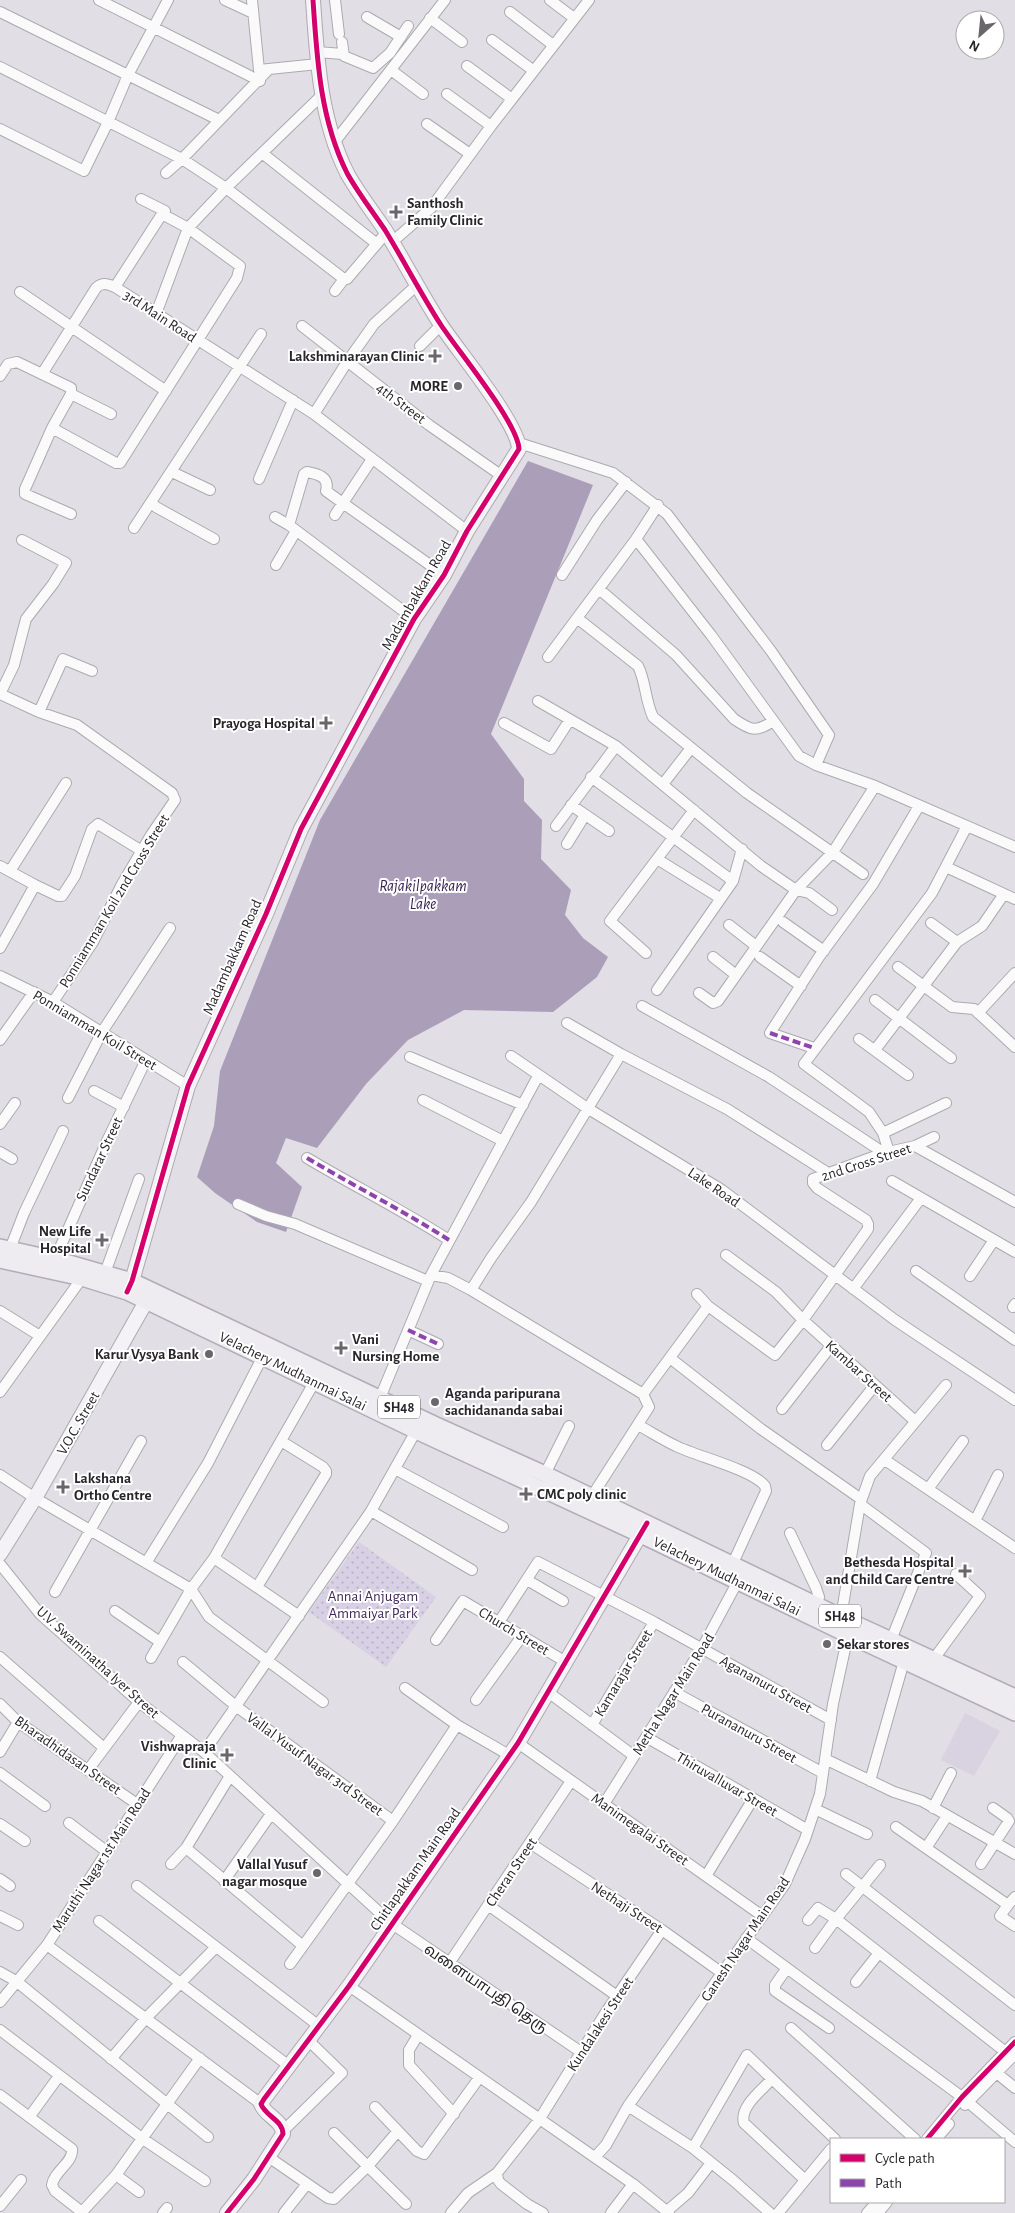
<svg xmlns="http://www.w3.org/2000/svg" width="1015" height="2213" viewBox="0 0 1015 2213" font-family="'Alegreya Sans','Noto Sans Tamil',sans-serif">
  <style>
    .built { fill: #d9d3e1 }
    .park { fill: url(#park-dots) }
    .water { fill: #aa9eb9 }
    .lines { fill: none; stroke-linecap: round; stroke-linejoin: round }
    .street-casing { stroke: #acaaaf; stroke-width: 12 }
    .secondary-casing { stroke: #acaaaf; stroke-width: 16 }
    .primary-casing { stroke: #b2acb8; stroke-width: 18 }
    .street { stroke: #fafafb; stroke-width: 10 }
    .secondary { stroke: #f4f2f6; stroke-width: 14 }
    .primary { stroke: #eeebf1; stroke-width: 15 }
    .quiet { stroke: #8e44ad; stroke-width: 4; stroke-dasharray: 8 4; stroke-linecap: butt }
    .cycleway-casing { stroke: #fff; stroke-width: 8 }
    .cycleway { stroke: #d6006c; stroke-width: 5 }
    .poi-dot { fill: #69666c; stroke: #fff; stroke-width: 2 }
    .labels { text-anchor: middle; stroke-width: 4; stroke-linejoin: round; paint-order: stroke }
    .shield { fill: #fff; stroke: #68676b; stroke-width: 1 }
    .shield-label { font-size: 14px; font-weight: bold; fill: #28262b }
    .poi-label { font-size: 15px; font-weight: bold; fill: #28262b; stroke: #fff; text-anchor: end }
    .street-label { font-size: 15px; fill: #28262b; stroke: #fff }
    .park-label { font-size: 15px; fill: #402858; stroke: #fff }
    .water-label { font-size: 16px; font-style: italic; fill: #3a2352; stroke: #fff }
  </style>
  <defs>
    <pattern id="park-dots" width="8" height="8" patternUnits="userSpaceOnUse" patternTransform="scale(1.25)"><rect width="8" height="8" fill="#d8d0e4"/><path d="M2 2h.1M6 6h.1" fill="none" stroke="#b9b2c4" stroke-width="1.8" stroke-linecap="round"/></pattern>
  </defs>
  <rect width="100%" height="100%" fill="#e1dee5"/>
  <path class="built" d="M965,1713l35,18 -26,45 -33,-16z"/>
  <path class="park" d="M359,1542l77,55 -50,70 -77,-55z"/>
  <path class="water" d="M528,461l65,24 -102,249 33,45v22l18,19 -1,39 30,31 -6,25 18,23 25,19 -11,20 -44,35 -89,-2 -56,30 -42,44 -49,64 -31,-10 -10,25 26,24 -16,45 -29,-10 -42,-29 -18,-16 17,-51 6,-55 100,-251z"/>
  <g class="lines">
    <defs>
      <path id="street" d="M99,0l161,81
        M225,0l28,13
        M252,0l7,70 59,-6
        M335,0l4,34
        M550,0l24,18
        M0,12l219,108
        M510,12l43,33
        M367,17l34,20
        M430,18l32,24
        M492,40l42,31
        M342,42l2,14 29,12 17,-15 18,-27
        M317,52l26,2
        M467,66l45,33
        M0,67l182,92 86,-89
        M391,70l32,24
        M447,94l44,32
        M427,124l43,30
        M0,129l84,42 24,-49 20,-47 40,-75
        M333,144l112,-144
        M262,153l115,91
        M166,173l16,-14 44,29 118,91h3l39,-46
        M141,199l24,12
        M391,243l40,-35 60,-82 98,-126
        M335,291l9,-12
        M20,292l146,99
        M156,314l32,-86 38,-40 96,-93
        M302,326l127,99 73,51
        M420,346l21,-21
        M42,374l54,-86c7,-6 11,-4 19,-1l199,127 153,117
        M0,376l8,-12 9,-2 54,26v6l-19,34 -27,61v5l46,20
        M71,394l40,20
        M314,414l33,-52 27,-38 43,-39
        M52,428l64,35h4l117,-185 3,-12 -52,-38 -26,-14 -47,73
        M519,443l94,30 54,41 104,137 58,84 -13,30
        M172,472l38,18
        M259,479l34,-79
        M658,505l-22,34 -59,79 61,48c8,16 7,34 15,51l94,76 116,81
        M335,515l37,-56
        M275,517l14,8
        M134,528l17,-26
        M214,539l-58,-32 -5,-5 110,-168
        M636,539l75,96 88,121 17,9 59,21 140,61
        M276,565l20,-34
        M562,575l35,-55 29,-38
        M599,589l77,66 58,64c16,11 22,14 39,2
        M414,619l-125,-94 15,-51 3,-2c11,2 23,5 19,19l118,84
        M548,657l29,-39
        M0,694l14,-29 12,-46 27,-35 13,-21 -44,-23
        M0,694l39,18 24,-53 29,12
        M538,701l78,45 145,120 35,24 13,3 23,17
        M39,712l38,13 95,68 3,7 -24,35 -29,49 -29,58 -40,60
        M504,723l47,26 18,-28
        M591,777l142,104
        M663,784l28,-36
        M571,805l38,26
        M556,826l60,-80
        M567,844l18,-29
        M657,859l63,39
        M0,866l35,19 -35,63
        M946,867l69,32
        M10,871l56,-88
        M35,885l23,11h4l13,-20 17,-47 6,-5 44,27
        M783,922l41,29
        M729,925l27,21
        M957,942l25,-16 22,-32
        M646,953l-36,-32 84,-111
        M713,957l23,18
        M760,957l41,29
        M898,967l54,40 22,2 41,38
        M0,976l53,26 135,84
        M657,990l76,-109 9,-32
        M699,993l14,10 5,-2 78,-111 37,-38 42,-66
        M875,1000l76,58
        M642,1006l127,71 115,76
        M978,1013l37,-40
        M567,1023l54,31
        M859,1039l49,36
        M0,1040l34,-48
        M814,1048l-44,-15 49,-76 54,-73 46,-78
        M875,1050l82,-108 -26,-19
        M511,1056l76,52 135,82 173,130 120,80
        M410,1057l113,48
        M94,1091l30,16
        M68,1098l34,-66 68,-104
        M423,1100l80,41
        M0,1124l15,-21
        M883,1133l63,-30
        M915,1146l100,56
        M0,1152l12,7
        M889,1152l-6,-19 -14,-21 -65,-48 128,-171 35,-67
        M307,1158c47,28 97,53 142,82
        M892,1181l123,71
        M238,1204l28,12 29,8 133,57
        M10,1249l14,-36 39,-82
        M726,1255l50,37 27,28 112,101
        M55,1259l52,-118 39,-81
        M916,1271l99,69
        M105,1273l34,-94
        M431,1275l17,3 23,12 172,104 6,13 -57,89
        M970,1276l24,-36
        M853,1289l68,-91
        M471,1290l20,-32 40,-56 90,-148 106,55 101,64
        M697,1294l11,12 67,49 28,-35 65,-91v-5l-2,-4 -49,-32 -4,-5v-4l71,-26 31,-7 19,-9
        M1013,1307l2,-3
        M0,1311l40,25
        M408,1330l30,14
        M670,1358l91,71 100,70
        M0,1392l82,-114
        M643,1394l65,-88
        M380,1398l51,-123 107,-199
        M782,1409l49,-63
        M638,1425c13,7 25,15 38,21 20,10 77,24 89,40l1,5 -33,72
        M827,1445l48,-60
        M885,1460l130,88
        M395,1469l108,58
        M545,1474l24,-48
        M0,1475l35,23 156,91 18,28 114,85
        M928,1489l35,-48
        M860,1504l66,49 -35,87
        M371,1511l101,59
        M975,1521l23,-46
        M790,1533l26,55 3,9 -2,8
        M214,1558l85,58
        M146,1563l62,-100 55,-107
        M0,1564l40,50 99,88 65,50 187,171 190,129
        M527,1580l36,21
        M257,1587l69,-113v-3l-3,-4 -42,-26
        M55,1592l86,-151
        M115,1611l45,31
        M841,1617l19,-113 10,-28 76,-91
        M499,1622l39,-60 116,60 177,98
        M436,1640l27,-39 103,61
        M0,1657l104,91
        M151,1658l40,-69 23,-31 101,-177
        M933,1660l47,-64 -24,-22
        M183,1662l54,45 156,114
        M405,1688l52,37 52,30
        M548,1692l86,64
        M674,1692l149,81
        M476,1700l46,-64
        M0,1704l18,18 119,82
        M592,1725l62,-103
        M646,1737l162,93
        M518,1743l243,172
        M0,1752l18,-30
        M204,1752l167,-241 45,-80
        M825,1759l69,33 28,9 93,53
        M88,1770l51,-68
        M0,1773l45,33
        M870,1781l34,-120
        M604,1804l98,-156 36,-67
        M933,1808l18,-35
        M815,1809l52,25
        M947,1816l-21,32 82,57 -8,11 15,10
        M69,1823l37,28
        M0,1824l25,17
        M896,1827l30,21
        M530,1843l132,87 60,43
        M186,1848l117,98 90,-125 64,-96
        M171,1864l15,-16 44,-72
        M981,1864l28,-43 -2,-3 -14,-10
        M880,1865l-44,54 176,138
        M846,1874l169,131
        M706,1876l47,-77
        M0,1879l10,7
        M224,1881l47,-67
        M137,1886l182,140
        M488,1905l129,91
        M1008,1905l7,-8
        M0,1916l18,9
        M808,1920l10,-12 18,11 -21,29
        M99,1921l190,145
        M746,1938l216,159 53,45
        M47,1945l214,159
        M450,1962l121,-181
        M290,1964l13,-18
        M787,1968l-12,17v6l54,37
        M0,1972l16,9 192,156
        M856,1982l23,-29
        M349,1986l284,198 36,29
        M0,2002l47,-57 135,-210
        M791,2028l124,111
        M0,2030l143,109 62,42
        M418,2035l-9,15v15l45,49
        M111,2059l35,-41 70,-71
        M993,2070l22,18
        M772,2079c-10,11 -33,28 -28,44l60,56
        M0,2095l72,54c2,13 -18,22 -20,36l3,6 28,22
        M965,2105l50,-51
        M628,2106l65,42 41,33 36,32
        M375,2107l42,44 7,3 55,-76
        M30,2116l29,-40
        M283,2131l59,-58 -34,-33
        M334,2133l72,71
        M927,2139l35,-42 53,-55
        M936,2139l13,-15
        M693,2148l54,-93 88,84
        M267,2156l61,42 6,1 33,-32 31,-36
        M595,2157l11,-12 22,-39 157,-222 20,-45 15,-45 13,-90 15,-69
        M116,2175l23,17
        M0,2206l21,-26
        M667,2211l21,-18 23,-30
        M82,2212l34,-37 84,-117
        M163,2213l4,-5
        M284,2213l23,-29
        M451,2213l17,-20 29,-20
        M543,2213l-16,-9 -26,-20 -3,-4 -1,-7 42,-53 67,-108 56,-82
        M611,2213l22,-29
        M778,2213l53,-64
        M867,2213l10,-11
        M878,2213l9,-11"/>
      <path id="secondary" d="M128,1290l4,-9 56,-195 78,-172 35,-85 113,-210 30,-44 23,-44 52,-82c-1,-26 -61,-98 -78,-124 -20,-31 -37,-64 -56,-95 -12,-18 -27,-37 -38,-57 -27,-54 -30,-114 -34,-173
        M0,1554l35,-56 117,-207
        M227,2213l27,-34 29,-45c0,-14 -18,-18 -22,-30l3,-5 85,-113 169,-243 128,-218"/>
      <path id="primary" d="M0,1247l55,12 77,22 304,144 109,49 307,148 163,75
        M0,1260l82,18 45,14 289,139 225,104 207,100 167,78"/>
    </defs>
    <use href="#street" class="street-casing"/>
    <use href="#secondary" class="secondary-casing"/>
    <use href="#primary" class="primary-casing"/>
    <use href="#street" class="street"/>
    <use href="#secondary" class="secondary"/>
    <use href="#primary" class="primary"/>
    <path class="quiet" d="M770,1033l44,15
      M307,1158c47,28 97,53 142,82
      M408,1330l30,14"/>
    <defs>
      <path id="cycleway" d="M127,1292l5,-11 56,-195 78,-172 35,-85 113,-210 30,-44 23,-44 52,-82c-1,-26 -61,-98 -78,-124 -20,-31 -37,-64 -56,-95 -12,-18 -27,-37 -38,-57 -27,-54 -30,-114 -34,-173
        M927,2139l35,-42 53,-55
        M227,2213l27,-34 29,-45c0,-14 -18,-18 -22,-30l3,-5 85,-113 169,-243 129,-220"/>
    </defs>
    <use href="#cycleway" class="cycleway-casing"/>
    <use href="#cycleway" class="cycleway"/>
  </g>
  <g class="poi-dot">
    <path d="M393.5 204.5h5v5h5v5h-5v5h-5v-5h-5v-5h5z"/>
    <path d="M432.5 348.5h5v5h5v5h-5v5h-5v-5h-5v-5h5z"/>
    <circle cx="458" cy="386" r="5"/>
    <path d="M323.5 715.5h5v5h5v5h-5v5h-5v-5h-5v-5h5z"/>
    <path d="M99.5 1232.5h5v5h5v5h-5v5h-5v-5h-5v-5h5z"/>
    <path d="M338.5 1340.5h5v5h5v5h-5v5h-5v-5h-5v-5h5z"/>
    <circle cx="209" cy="1354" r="5"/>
    <circle cx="435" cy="1402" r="5"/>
    <path d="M60.5 1479.5h5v5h5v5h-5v5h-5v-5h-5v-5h5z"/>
    <path d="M523.5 1486.5h5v5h5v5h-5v5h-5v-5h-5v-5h5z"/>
    <path d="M962.5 1563.5h5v5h5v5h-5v5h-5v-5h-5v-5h5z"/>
    <circle cx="827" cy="1644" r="5"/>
    <path d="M224.5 1747.5h5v5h5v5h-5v5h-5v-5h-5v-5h5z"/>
    <circle cx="317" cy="1873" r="5"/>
  </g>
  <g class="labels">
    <g class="shield">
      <rect x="378" y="1395.5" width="42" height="23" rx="4"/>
      <rect x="819" y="1604.5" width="42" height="23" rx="4"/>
    </g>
    <g class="shield-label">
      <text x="399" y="1412">SH48</text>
      <text x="840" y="1621">SH48</text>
    </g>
    <g class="poi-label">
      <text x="407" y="208" text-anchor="start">Santhosh<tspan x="407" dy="17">Family Clinic</tspan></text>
      <text x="424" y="361">Lakshminarayan Clinic</text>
      <text x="448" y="391">MORE</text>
      <text x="315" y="728">Prayoga Hospital</text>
      <text x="91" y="1236">New Life<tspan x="91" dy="17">Hospital</tspan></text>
      <text x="352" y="1344" text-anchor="start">Vani<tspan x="352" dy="17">Nursing Home</tspan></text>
      <text x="199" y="1359">Karur Vysya Bank</text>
      <text x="445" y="1398" text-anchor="start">Aganda paripurana<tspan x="445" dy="17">sachidananda sabai</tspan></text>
      <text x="74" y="1483" text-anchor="start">Lakshana<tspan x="74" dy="17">Ortho Centre</tspan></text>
      <text x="537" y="1499" text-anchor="start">CMC poly clinic</text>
      <text x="954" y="1567">Bethesda Hospital<tspan x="954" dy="17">and Child Care Centre</tspan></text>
      <text x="837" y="1649" text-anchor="start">Sekar stores</text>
      <text x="216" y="1751">Vishwapraja<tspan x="216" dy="17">Clinic</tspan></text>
      <text x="307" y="1869">Vallal Yusuf<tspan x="307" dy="17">nagar mosque</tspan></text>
    </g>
    <g class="street-label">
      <text transform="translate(160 316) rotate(33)" y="5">3rd Main Road</text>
      <text transform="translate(401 403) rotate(37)" y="5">4th Street</text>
      <text transform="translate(416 595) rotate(-60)" y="5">Madambakkam Road</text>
      <text transform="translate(114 901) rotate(-59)" y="5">Ponniamman Koil 2nd Cross Street</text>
      <text transform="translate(232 957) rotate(-66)" y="5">Madambakkam Road</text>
      <text transform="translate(95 1030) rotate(31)" y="5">Ponniamman Koil Street</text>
      <text transform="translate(99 1159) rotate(-65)" y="5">Sundarar Street</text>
      <text transform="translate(866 1162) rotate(-18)" y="5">2nd Cross Street</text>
      <text transform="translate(714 1187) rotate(34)" y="5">Lake Road</text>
      <text transform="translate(293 1371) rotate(26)" y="5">Velachery Mudhanmai Salai</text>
      <text transform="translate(859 1371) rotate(42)" y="5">Kambar Street</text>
      <text transform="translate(78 1423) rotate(-60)" y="5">V.O.C. Street</text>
      <text transform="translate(727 1576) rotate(26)" y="5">Velachery Mudhanmai Salai</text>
      <text transform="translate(514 1631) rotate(31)" y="5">Church Street</text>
      <text transform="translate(98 1662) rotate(42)" y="5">U.V. Swaminatha Iyer Street</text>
      <text transform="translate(623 1673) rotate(-59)" y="5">Kamarajar Street</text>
      <text transform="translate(766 1684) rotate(29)" y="5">Agananuru Street</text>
      <text transform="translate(673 1694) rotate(-58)" y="5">Metha Nagar Main Road</text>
      <text transform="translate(749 1733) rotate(29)" y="5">Purananuru Street</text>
      <text transform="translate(68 1755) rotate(35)" y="5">Bharadhidasan Street</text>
      <text transform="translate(315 1764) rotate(36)" y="5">Vallal Yusuf Nagar 3rd Street</text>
      <text transform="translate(727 1784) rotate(30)" y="5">Thiruvalluvar Street</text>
      <text transform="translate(640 1829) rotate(35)" y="5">Manimegalai Street</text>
      <text transform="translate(101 1860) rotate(-57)" y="5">Maruthi Nagar 1st Main Road</text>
      <text transform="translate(415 1869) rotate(-55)" y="5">Chitlapakkam Main Road</text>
      <text transform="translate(511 1872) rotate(-56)" y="5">Cheran Street</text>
      <text transform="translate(627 1907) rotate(33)" y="5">Nethaji Street</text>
      <text transform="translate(745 1939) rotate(-56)" y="5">Ganesh Nagar Main Road</text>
      <text transform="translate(486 1988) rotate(34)" y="5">வளையாபதி தெரு</text>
      <text transform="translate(600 2024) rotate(-57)" y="5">Kundalakesi Street</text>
    </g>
    <g class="park-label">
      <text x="373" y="1601">Annai Anjugam<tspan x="373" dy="17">Ammaiyar Park</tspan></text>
    </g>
    <g class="water-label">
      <text x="423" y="891">Rajakilpakkam<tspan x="423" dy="18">Lake</tspan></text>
    </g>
  </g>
  <rect x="830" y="2138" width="175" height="65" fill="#ffffff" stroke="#a9a8aa"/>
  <rect x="840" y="2154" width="25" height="8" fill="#d6006c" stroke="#a9a8aa"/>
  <text x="875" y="2163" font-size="15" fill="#28262b">Cycle path</text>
  <rect x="840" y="2179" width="25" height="8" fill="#8e44ad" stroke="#a9a8aa"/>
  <text x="875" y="2188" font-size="15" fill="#28262b">Path</text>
  <g transform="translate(980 35) rotate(207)"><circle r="24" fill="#ffffff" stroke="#a9a8aa"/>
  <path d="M0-4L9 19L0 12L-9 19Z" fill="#69666c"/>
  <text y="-8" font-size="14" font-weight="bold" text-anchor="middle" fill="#28262b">N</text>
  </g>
</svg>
